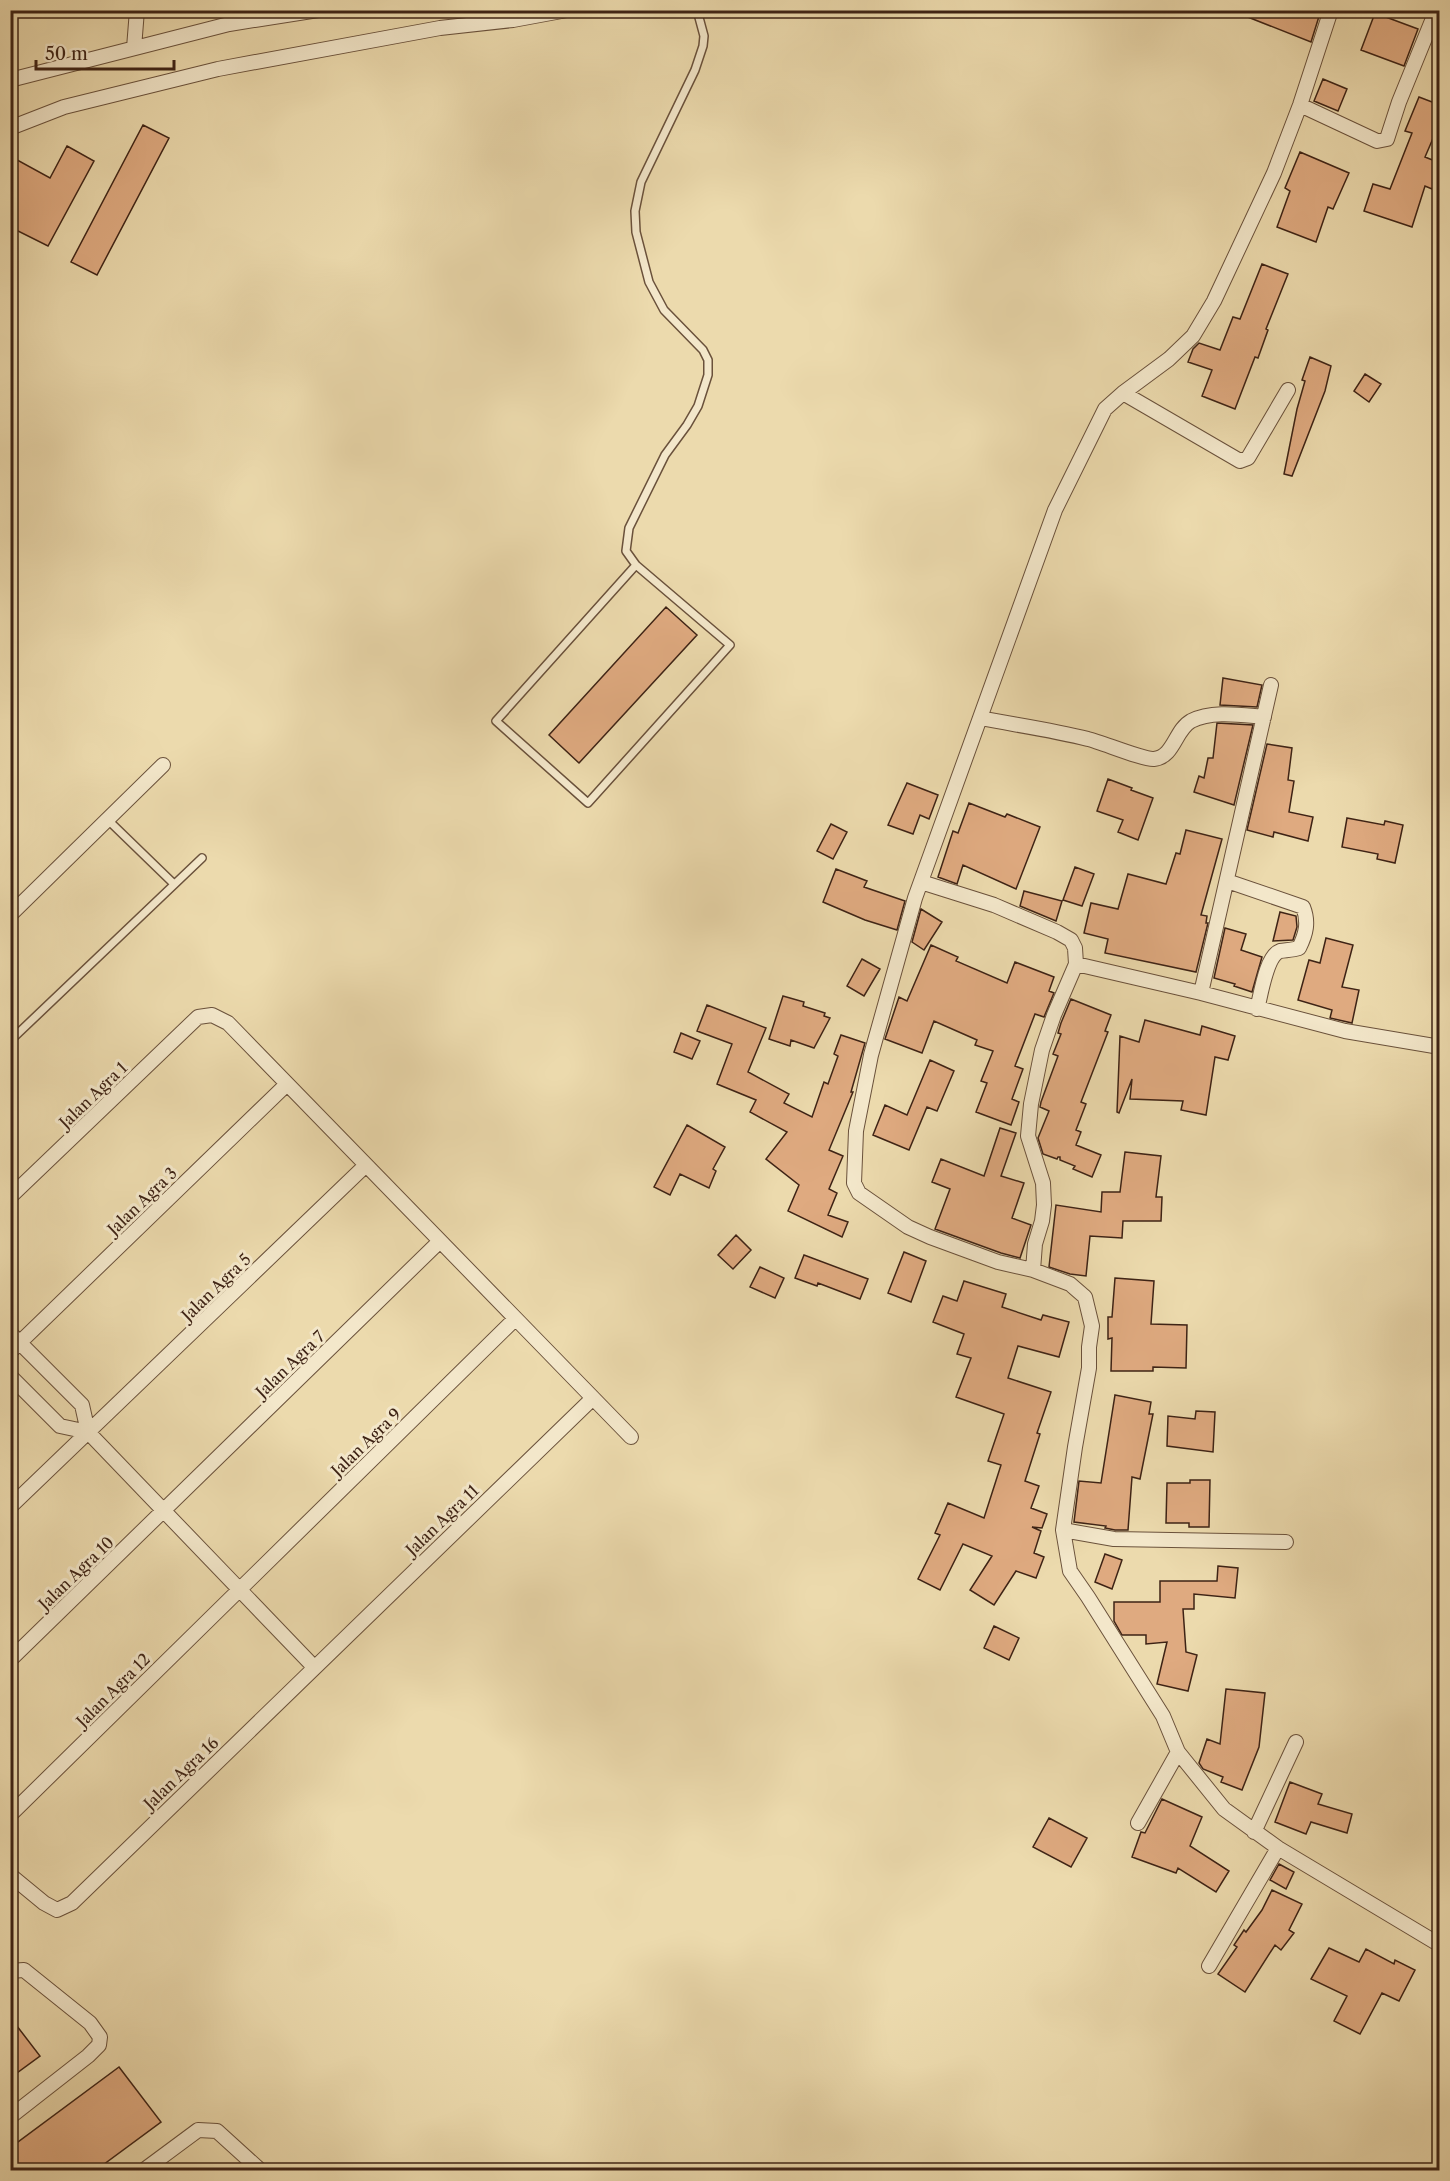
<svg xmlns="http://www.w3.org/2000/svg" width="1450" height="2181" viewBox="0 0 1450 2181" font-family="'Libre Caslon Text',serif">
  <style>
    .building { fill: #dfaa80; stroke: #3e2315; stroke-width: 1.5 }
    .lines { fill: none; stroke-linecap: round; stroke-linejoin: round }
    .service-casing { stroke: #6a513b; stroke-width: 10 }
    .minor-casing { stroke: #6a513b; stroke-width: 16 }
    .service { stroke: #f3e7ca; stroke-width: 7 }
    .minor { stroke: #f3e7ca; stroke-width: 14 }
    .labels { text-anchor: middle; stroke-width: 6; stroke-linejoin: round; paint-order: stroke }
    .street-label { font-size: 16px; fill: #3e2315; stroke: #f3e7ca }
  </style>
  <rect width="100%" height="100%" fill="#ecdaad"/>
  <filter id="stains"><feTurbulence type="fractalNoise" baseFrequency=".00333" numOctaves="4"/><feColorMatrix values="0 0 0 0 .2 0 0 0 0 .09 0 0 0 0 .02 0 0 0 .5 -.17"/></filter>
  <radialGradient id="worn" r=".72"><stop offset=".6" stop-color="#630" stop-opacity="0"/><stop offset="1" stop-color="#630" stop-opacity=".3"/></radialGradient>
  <path class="building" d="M1230,10h91l-10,32z
    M1375,13l43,16 -14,37 -43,-16z
    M1323,79l24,10 -9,22 -24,-10z
    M1419,97l21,8v17l-15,35 15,6v8l-8,18 -7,-3 -13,41 -48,-16 9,-27 17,5 22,-56 -7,-2z
    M143,125l26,13 -72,137 -26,-13z
    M67,146l27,15 -46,85 -38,-19v-71l40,22z
    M1300,152l49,21 -16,36 -5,-2 -12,35 -39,-15 13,-36 -5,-3z
    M1262,264l26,10 -22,55 2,1 -10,28 -3,-1 -20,52 -33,-13 10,-26 -24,-8 5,-13 6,-6 21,7 13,-33 7,2z
    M1310,357l21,9 -6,25 -33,85 -8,-2 13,-65 8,-28 -3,-1z
    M1365,374l16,10 -12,18 -15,-11z
    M666,607l31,28 -118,128 -30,-28z
    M1223,678l39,7 -5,22 -37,-2z
    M1217,723l36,2 -19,80 -40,-13 5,-16 5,2 4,-20h5z
    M1267,744l25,4 -4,32 6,1 -5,31 24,5 -5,24 -34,-9 -1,5 -26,-7z
    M1108,779l24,9 -1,2 22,8 -15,42 -20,-8 5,-12 -26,-9z
    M907,783l31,12 -9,24 -9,-4 -7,19 -25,-9z
    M969,803l36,14 2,-3 33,13 -24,62 -53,-24 -6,19 -19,-7 15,-46 5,2z
    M1347,818l37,7 1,-4 18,4 -8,38 -18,-4 1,-5 -36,-7z
    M831,824l16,8 -14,27 -16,-8z
    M1186,830l36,9 -21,76 6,1 -1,7h2l-12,49 -91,-19 3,-14 -24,-6 7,-30 27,6 10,-35 38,10 10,-31 4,1z
    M1075,867l19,7 -12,32 -19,-6z
    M836,869l31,12 -3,6 41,14 -8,29 -32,-10 -42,-18z
    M1024,891l38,10 -6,20 -36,-15z
    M921,909l21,13 -18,28 -12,-8z
    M1280,912l16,4 1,11 -4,13 -20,1z
    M1225,928l21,6 -5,16 21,7 -10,35 -18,-6 1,-2 -21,-6z
    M1326,938l27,7 -11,42 17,3 -7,33 -22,-5 2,-8 -34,-10 11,-40 11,3z
    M931,945l27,12 -2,4 51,22 8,-21 39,15 -5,14 5,2 -10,24 -9,-3 -20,52 8,3 -11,30 7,3 -8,23 -35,-13 11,-29 -6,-2 12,-30 -18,-6 2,-5 -43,-19 -12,32 -37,-14 14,-42 8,4z
    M862,959l18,10 -16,27 -17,-10z
    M783,996l21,6 -1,4 22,7 -1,3 6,2 -16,30 -23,-8 -1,6 -21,-7z
    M1071,999l40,16 -6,16 3,1 -27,70 5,2 -10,26 5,2 -5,13 25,10 -9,22 -19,-8 2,-3 -15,-6v-3h-2l-1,2 -14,-5 -5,-16 11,-27 -9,-4 1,-5 17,-46 -5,-2 8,-20 -3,-1 3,-10z
    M707,1005l59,23 -18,44 41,22 -5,9 28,14 12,-35 4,2 10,-28 -4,-2 7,-19 24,8 -14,49h2l-24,58 14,6 -14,33 8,4 -9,22 20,7 -6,15 -54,-26 11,-26 -33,-26 21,-27 -37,-20 6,-12 -39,-16 15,-40 -35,-13z
    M1145,1020l55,15 2,-9 33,10 -7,24 -13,-3 -9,58 -25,-5 2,-9 -53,-2 2,-20 -13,34 -2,-1 3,-76 19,6z
    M681,1033l19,8 -8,18 -18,-7z
    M930,1060l24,11 -17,40 -10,-4 -18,43 -36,-15 12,-30 22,10z
    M687,1125l38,22 -12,22 3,2 -7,17 -29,-14 -10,21 -16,-8z
    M1000,1128l16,5 -15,43 23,7 -12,35 19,7 -11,33 -19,-5 -66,-24 15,-40 -18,-7 9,-23 43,17z
    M1125,1152l36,4 -5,41h6l-1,24h-38l-1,17 -32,-2 -4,40 -16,-2 -21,-7 7,-62 45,7 1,-20h18z
    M736,1235l15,15 -18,19 -15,-14z
    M904,1252l22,9 -15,41 -23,-9z
    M804,1255l64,24 -8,20 -42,-16 -1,3 -22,-8z
    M760,1267l24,11 -9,20 -25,-11z
    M1115,1278l39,3 -3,43 36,1 -1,43 -33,-1v4h-42l1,-33 -4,1v-22h4z
    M964,1281l42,13 -4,13 39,13 2,-5 26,7 -10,35 -41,-11 -10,32 43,14 -14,41 3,1 -15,47 14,5 -8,22 16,6 -5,14 -10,-1 9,4 -7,22 10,4 -8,21 -20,-7 -22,34 -24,-15 22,-34 -29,-12 -23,46 -22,-11 22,-44 -5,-2 13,-30 36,15 17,-53 -13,-4 16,-47 -48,-17 15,-39 -14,-4 7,-20 -31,-12 10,-26 14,5z
    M1115,1395l36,7 -2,12h4l-13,65 -8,-2 -4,53h-13l-10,-2 1,-2 -32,-4 5,-41 22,2z
    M1196,1411l19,1 -2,40 -46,-6 1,-30 27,3z
    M1190,1480h20l-1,47h-20v-4h-23l1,-40h23z
    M1105,1554l17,6 -10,29 -17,-7z
    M1218,1566l20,2 -3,30 -41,-4v15h-11l3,43 11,3 -9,36 -31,-7 10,-42 -21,2v-9h-24l-8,-14v-19h46v-21h57z
    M994,1626l25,12 -10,22 -25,-12z
    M1226,1689l39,4 -6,54 -17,43 -21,-8 2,-5 -20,-8 -4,-6 8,-24 13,5z
    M1290,1782l32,12 -4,10 34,10 -5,19 -36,-11 -5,12 -31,-12z
    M1162,1799l40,18 -12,29 39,25 -13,21 -38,-24 -2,5 -44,-16 9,-25 4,1z
    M1049,1818l38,20 -16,29 -38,-20z
    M1279,1864l15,8 -8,17 -16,-9z
    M1272,1890l30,14 -13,26 5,3 -13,17 -6,-5 -30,47 -27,-18 19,-27 -3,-2 10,-15 2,2 16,-22z
    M1329,1948l30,14 7,-13 28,15 1,-4 20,10 -16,31 -17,-8 -22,41 -26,-13 13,-25 -36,-17z
    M10,2017l30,39 -30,22z
    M119,2067l42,55 -65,48h-86v-22z"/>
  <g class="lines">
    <defs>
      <path id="service" d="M636,565l94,80 -142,158 -92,-82 140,-156 -10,-14 3,-23 36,-73 22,-30 11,-19 10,-31v-15l-5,-10 -39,-40 -15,-28 -13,-50 -1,-21 6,-29 54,-112 8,-24 1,-10 -7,-26
        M108,820l66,64
        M10,1041l192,-183"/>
      <path id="minor" d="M1331,10l-31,95 -26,68 -60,128 -21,35 -24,23 -46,34 -18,16 -50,101 -140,388 -44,157 -15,76 -2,52 5,10 49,34 22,10 68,25 35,8 37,14 15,13 7,29 -3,21v21l-14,79 -12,83 7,41 18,26 75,119 15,36 46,57 54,39 162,97
        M134,48l3,-38
        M10,80l219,-56 89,-14
        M1300,105l77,36 10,-2 12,-37 37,-91
        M10,128l54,-21 154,-38 222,-41 73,-8 54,-10
        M1123,393l117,68 8,-3 40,-68
        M980,718c36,7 73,12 108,21 13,3 56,21 66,20 20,-2 21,-29 37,-38 21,-11 50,-6 73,-4
        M1227,881l76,26c6,15 3,27 -4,41 -6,2 -12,2 -19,3 -14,5 -19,44 -23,58
        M921,882l73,23 63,27 14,8 4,8 1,16 125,29 70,-308
        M10,915l153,-150
        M1201,993l144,38 95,16
        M10,1197l188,-180 14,-2 16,8 403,414
        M1033,1270l2,-26 7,-23 2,-16 -1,-22 -15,-47 3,-32 11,-54 12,-35 22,-51
        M10,1333l72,72 6,27 226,235
        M10,1352l277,-268
        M10,1376l50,50 28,6
        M10,1507l356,-342
        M1063,1530l51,9 172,3
        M10,1660l430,-419
        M10,1815l505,-496
        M1138,1823l40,-71
        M1254,1832l42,-90
        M10,1875l34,28 13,7 15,-7 521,-505
        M1209,1966l69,-118
        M10,1971l14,-1 66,53 10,14 -1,8 -11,11 -78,61
        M144,2170l54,-40 19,1 43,39"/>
    </defs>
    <use href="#service" class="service-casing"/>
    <use href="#minor" class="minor-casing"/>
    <use href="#service" class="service"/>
    <use href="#minor" class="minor"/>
  </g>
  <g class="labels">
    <g class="street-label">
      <text transform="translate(93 1095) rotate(-44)" y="6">Jalan Agra 1</text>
      <text transform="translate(142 1201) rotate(-44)" y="6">Jalan Agra 3</text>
      <text transform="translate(216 1287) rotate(-44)" y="6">Jalan Agra 5</text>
      <text transform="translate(290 1364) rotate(-44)" y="6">Jalan Agra 7</text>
      <text transform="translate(366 1442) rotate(-44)" y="6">Jalan Agra 9</text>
      <text transform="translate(442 1520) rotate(-44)" y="6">Jalan Agra 11</text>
      <text transform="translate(76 1573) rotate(-44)" y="6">Jalan Agra 10</text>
      <text transform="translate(113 1690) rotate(-45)" y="6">Jalan Agra 12</text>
      <text transform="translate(181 1773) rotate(-44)" y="6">Jalan Agra 16</text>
    </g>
  </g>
  <rect width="1450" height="2181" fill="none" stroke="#ecdaad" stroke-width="36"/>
  <rect x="12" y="12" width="1426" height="2157" fill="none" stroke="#3e2315" stroke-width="3"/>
  <rect x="18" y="18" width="1414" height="2145" fill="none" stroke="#3e2315" stroke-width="1.5"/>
  <path d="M36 60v9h138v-9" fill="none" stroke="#3e2315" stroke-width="3"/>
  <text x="45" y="60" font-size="18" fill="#3e2315" stroke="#f3e7ca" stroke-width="4.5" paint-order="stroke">50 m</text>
  <rect width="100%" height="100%" filter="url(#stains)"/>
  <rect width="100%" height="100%" fill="url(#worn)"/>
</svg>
